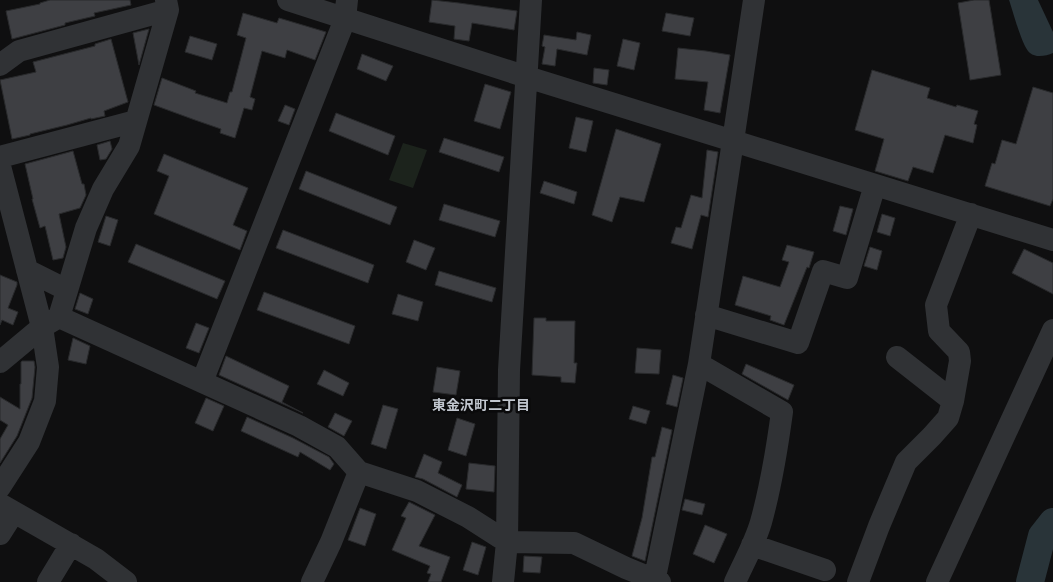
<svg xmlns="http://www.w3.org/2000/svg" width="1053" height="582" viewBox="0 0 1053 582" font-family="Commissioner,'Noto Sans JP',sans-serif">
  <style>
    .green { fill: #1c231c }
    .water { fill: #293439 }
    .lines { fill: none; stroke-linecap: round; stroke-linejoin: round }
    .river { stroke: #293439; stroke-width: 28 }
    .building { fill: #3e3f43; stroke: #292a2c }
    .minor { stroke: #303235; stroke-width: 22 }
    .labels { text-anchor: middle; stroke-width: 5; stroke-linejoin: round; paint-order: stroke }
    .neighbourhood-label { font-size: 14px; font-weight: bold; fill: #c1c6ce; stroke: #0a0a0b }
  </style>
  <rect width="100%" height="100%" fill="#0f0f10"/>
  <path class="green" d="M403,143l24,7 -14,38 -24,-8z"/>
  <path class="water" d="M1009,0h29l15,32v21c-7,3 -17,5 -23,0 -8,-6 -17,-42 -21,-53z
    M1053,524v12l-4,9 -15,-7z
    M1034,542l12,6 -7,34h-17z"/>
  <g class="lines">
    <path class="river" d="M1030,582l12,-46 11,-14"/>
  </g>
  <path class="building" d="M50,0h80l1,5 -37,8 1,3 -30,7v2l-53,14 -6,-28 34,-7v-1z
    M432,0l27,3 58,8 -3,19 -42,-7 -3,18 -15,-2 1,-13 -26,-4z
    M974,0h15l12,75 -31,5 -12,-77z
    M243,13l34,10 2,-5 47,14 -11,28 -28,-10 -2,8 -23,-7 -12,46 5,2 -3,11 -8,-2 -9,30 -15,-5 1,-4 -26,-9 -41,-15 8,-27 34,13 -1,2 32,10 3,-11h2l14,-54 -9,-3z
    M666,13l28,5 -4,18 -28,-5z
    M149,29l-10,36 -6,-32z
    M577,32l14,3 -4,20 -30,-6 -2,17 -13,-2 3,-17 -3,-1 2,-11 32,5z
    M190,36l27,8 -5,16 -27,-8z
    M111,39l17,63 -24,9 1,5 -14,3v-1l-24,7 -37,9v1l-18,4 -12,-59 36,-8 -3,-10 62,-16v-2z
    M623,39l17,4 -6,27 -17,-4z
    M678,48l28,3 24,4 -10,58 -16,-3 4,-28 -33,-3z
    M362,54l31,12 -7,15 -29,-12z
    M594,68l15,2 -2,15 -14,-2z
    M872,70l58,18 -3,10 29,9 1,-2 21,6 -4,13 3,1 -4,18 -28,-8 -12,38 -20,-6 -5,14 -33,-10 9,-32 -29,-9z
    M485,84l26,8 -11,37 -26,-8z
    M1033,87l20,6v106l-3,7 -65,-20 7,-23 3,1 7,-24 14,4z
    M285,105l10,4 -6,16 -11,-4z
    M336,113l59,23 -7,19 -59,-24z
    M576,117l17,4 -7,31 -17,-4z
    M616,129l45,15 -17,58 -24,-5 -8,25 -20,-7z
    M444,138l60,19 -5,15 -60,-20z
    M110,141l2,8 -6,10 -6,1 -3,-15z
    M707,150l11,2 -10,65 -7,-2 -9,34 -21,-6 5,-16 5,1 10,-33 11,3z
    M73,151l9,33h2l2,11 -6,13 -21,6 7,33 -3,11 -10,2 -8,-34 -5,2 -8,-29h1l-8,-35z
    M164,154l84,34 -15,37 14,6 -7,19 -86,-36 15,-38 -12,-5z
    M306,171l91,36 -7,18 -91,-36z
    M544,181l33,11 -3,12 -34,-11z
    M444,204l56,17 -5,16 -56,-17z
    M840,206l13,3 -7,26 -13,-4z
    M882,214l13,4 -5,18 -13,-4z
    M106,216l12,4 -8,26 -12,-4z
    M283,230l91,35 -6,18 -92,-35z
    M414,240l21,8 -9,22 -20,-8z
    M136,244l89,37 -8,18 -89,-37z
    M787,245l27,7 -5,16 -2,-1 -23,58 -14,-5 1,-4 -36,-11 8,-29 37,11 9,-25 -7,-2z
    M870,247l12,4 -5,19 -13,-4z
    M1024,249l29,14v31l-41,-21z
    M439,271l57,17 -4,14 -57,-17z
    M0,275l17,7v3l-9,23 10,4 -5,13 -11,-5 -2,5z
    M264,292l91,34 -6,18 -92,-34z
    M80,293l13,6 -5,15 -13,-5z
    M398,294l25,8 -5,19 -26,-7z
    M534,318h12v3h29l-1,42h3l-2,20 -14,-1v-5l-29,-2z
    M196,323l13,5 -10,25 -13,-5z
    M73,338l17,8 -4,18 -18,-4z
    M637,348l24,2 -2,24 -24,-1z
    M226,356l63,30 -7,16 21,11 -84,-38z
    M22,361h12l1,6 -3,31 -15,38 -17,27v-24l8,-14 -8,-5v-23l20,12v-25h1v-22z
    M746,364l48,21 -6,15 -46,-26z
    M437,367l23,4 -4,24 -23,-3z
    M324,370l25,13 -6,13 -26,-12z
    M673,375l10,3 -6,29 -11,-3z
    M206,398l18,8 -11,25 -18,-8z
    M383,405l15,4 -12,40 -15,-5z
    M633,406l17,5 -4,13 -17,-5z
    M335,413l17,8 -8,15 -16,-9z
    M247,417l46,21 36,19 5,7 -4,6 -30,-18 -2,5 -57,-26z
    M457,418l18,6 -9,32 -18,-6z
    M662,427l10,3 -27,131 -13,-5 10,-38 10,-61h3z
    M424,454l18,8 -4,11 24,12 -5,12 -34,-18 -8,-2z
    M469,463l26,3 -1,26 -28,-3z
    M685,499l20,5 -3,11 -20,-5z
    M409,502l26,13 -16,31 31,11 -9,25h-13l3,-8 -4,-1 3,-7 -38,-16 14,-32 -5,-2z
    M360,508l16,6 -11,32 -17,-6z
    M705,525l22,9 -13,29 -21,-9z
    M472,542l14,5 -8,28 -15,-5z
    M524,556l18,1 -2,16 -17,-1z"/>
  <g class="lines">
    <path class="minor" d="M288,0l239,77 526,163
      M0,65l19,-14 149,-41
      M0,157l136,-36
      M0,166l42,161 6,40 -3,34 -16,41 -29,45
      M27,270l40,20
      M706,315l92,28 25,-72 24,7 28,-93
      M59,317l240,109 38,21 22,25 58,19 51,26 39,25 67,1 52,25 34,14
      M897,357l56,44
      M0,362l42,-35 17,-10 27,-89 17,-39 26,-43 39,-136 -2,-10
      M699,364l83,48c-5,37 -11,74 -21,110 -6,21 -17,40 -26,60
      M202,382l143,-363 2,-19
      M0,504l96,55 30,23
      M0,534l14,-22
      M752,545l73,25
      M48,582l23,-38
      M312,582l19,-40 28,-70
      M503,582l4,-40 2,-172 22,-370
      M654,582l45,-218 34,-223 21,-141
      M858,582l21,-56 27,-64 26,-26 16,-18 5,-17 7,-40 -1,-9 -20,-21 -3,-26 35,-91
      M937,582l116,-252"/>
  </g>
  <g class="labels">
    <g class="neighbourhood-label">
      <text x="481" y="410">東金沢町二丁目</text>
    </g>
  </g>
</svg>
